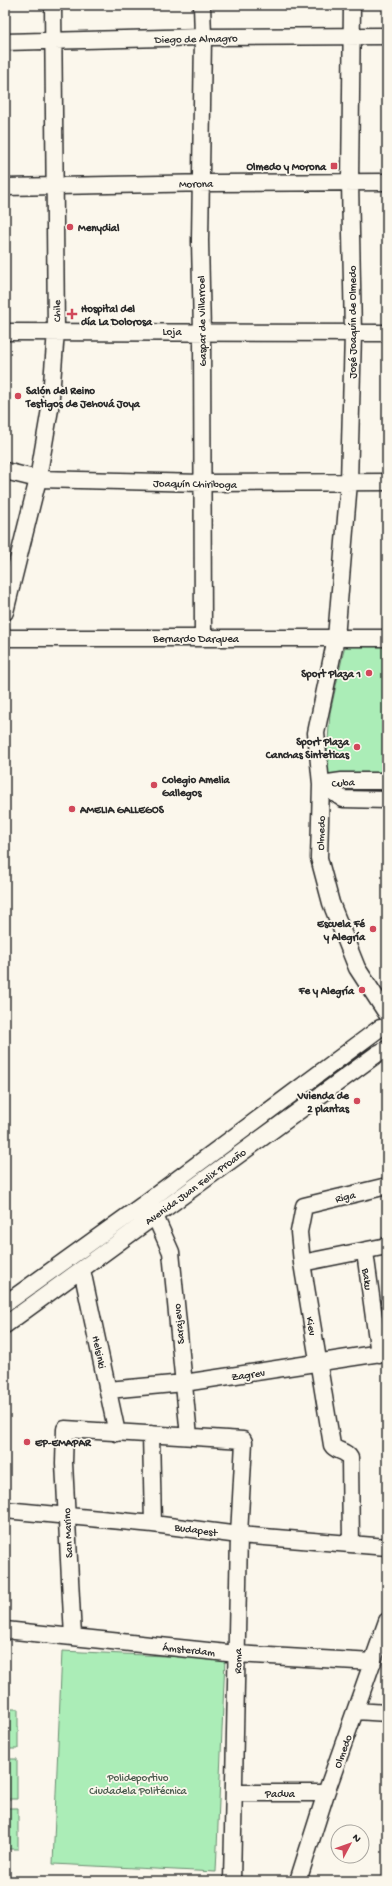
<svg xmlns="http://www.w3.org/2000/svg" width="392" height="1886" viewBox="0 0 392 1886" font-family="'Gochi Hand',sans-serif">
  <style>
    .green { fill: #abedb7; stroke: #6b8c71 }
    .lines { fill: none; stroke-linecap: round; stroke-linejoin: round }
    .minor-casing { stroke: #2b2b2b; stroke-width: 19 }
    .minor { stroke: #fbf7ec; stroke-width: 16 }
    .poi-dot { fill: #d1495b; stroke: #fbf7ec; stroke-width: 1.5 }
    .labels { text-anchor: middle; stroke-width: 3.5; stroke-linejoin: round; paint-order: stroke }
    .street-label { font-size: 11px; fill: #2b2b2b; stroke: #fbf7ec }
    .poi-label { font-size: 11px; font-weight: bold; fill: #2b2b2b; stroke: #fbf7ec; text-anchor: end }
    .park-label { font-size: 11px; fill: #4b5c4e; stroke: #fbf7ec }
  </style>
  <rect width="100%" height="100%" fill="#fbf7ec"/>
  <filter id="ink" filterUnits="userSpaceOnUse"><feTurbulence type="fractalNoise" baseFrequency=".025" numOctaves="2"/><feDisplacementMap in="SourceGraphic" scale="8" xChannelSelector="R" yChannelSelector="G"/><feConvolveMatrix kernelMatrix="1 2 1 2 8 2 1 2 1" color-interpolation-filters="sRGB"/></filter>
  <g filter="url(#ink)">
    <path class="green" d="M345,645l42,1v137l-62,-1 5,-69z
      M62,1651l163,8 -9,213 -163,-8z
      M5,1709h13v40h-13z
      M5,1759h12v40h-12z
      M5,1808h13v41h-13z"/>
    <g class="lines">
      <defs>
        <path id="minor" d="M202,5l1,32 -3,204 2,91 1,306
          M352,5l-2,177 3,152 -4,148 -13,156 -20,95 5,51 -2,74 12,45 26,65 30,46
          M5,42l198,-5 184,-1
          M5,187l207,-4 175,-1
          M5,332l382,1
          M5,471l33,8 164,4 185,-1
          M5,612l33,-133 12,-70 6,-78 -3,-326
          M5,638h382
          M321,784l22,15 44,1
          M321,784l21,-3h45
          M155,1216l16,36 18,184
          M365,1252l14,102
          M302,1263l85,-17
          M82,1270l35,163
          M5,1304l139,-100 236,-176
          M5,1325l372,-271 10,-5
          M108,1390l76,-7 203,-31
          M151,1434l2,90
          M5,1510l148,14 86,11 148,12
          M351,1544l-1,-86c-4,-8 -14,-6 -18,-13l-30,-182 -3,-31 5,-26 83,-20
          M5,1630l232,24 136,8
          M73,1637l-9,-174 1,-34 178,11 1,2 -5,93 -7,346
          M356,1711l31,2
          M234,1793h92
          M298,1881l28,-88 61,-172"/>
      </defs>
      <use href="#minor" class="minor-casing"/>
      <use href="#minor" class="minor"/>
    </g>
  </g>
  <g class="poi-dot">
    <rect x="330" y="162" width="8" height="8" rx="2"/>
    <circle cx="70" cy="227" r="4"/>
    <path d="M70 308h4v4h4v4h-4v4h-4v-4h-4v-4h4z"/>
    <circle cx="18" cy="396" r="4"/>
    <circle cx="369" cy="673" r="4"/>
    <circle cx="357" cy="747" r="4"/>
    <circle cx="154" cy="785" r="4"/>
    <circle cx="72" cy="809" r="4"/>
    <circle cx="373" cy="929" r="4"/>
    <circle cx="362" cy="990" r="4"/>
    <circle cx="357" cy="1101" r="4"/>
    <circle cx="27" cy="1442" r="4"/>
  </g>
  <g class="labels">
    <g class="street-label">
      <text transform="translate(196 38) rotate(-1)" y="4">Diego de Almagro</text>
      <text transform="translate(196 183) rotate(-1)" y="4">Morona</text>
      <text transform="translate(56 311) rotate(-91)" y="4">Chile</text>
      <text transform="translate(201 321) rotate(-91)" y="4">Gaspar de Villarroel</text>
      <text transform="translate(352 322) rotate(-90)" y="4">José Joaquín de Olmedo</text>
      <text x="172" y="335">Loja</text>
      <text transform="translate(195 483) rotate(1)" y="4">Joaquín Chiriboga</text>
      <text x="196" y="642">Bernardo Darquea</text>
      <text transform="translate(343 782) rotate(-4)" y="4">Cuba</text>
      <text transform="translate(320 833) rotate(-88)" y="4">Olmedo</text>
      <text transform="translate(195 1186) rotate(-36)" y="4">Avenida Juan Felix Proaño</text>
      <text transform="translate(345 1196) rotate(-13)" y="4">Riga</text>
      <text transform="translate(368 1279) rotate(82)" y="4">Baku</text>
      <text transform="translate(178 1324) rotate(-96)" y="4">Sarajevo</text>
      <text transform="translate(312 1326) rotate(80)" y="4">Kiev</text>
      <text transform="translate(100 1352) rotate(78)" y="4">Helsinki</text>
      <text transform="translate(248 1374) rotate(-8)" y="4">Zagrev</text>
      <text transform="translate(196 1529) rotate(8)" y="4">Budapest</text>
      <text transform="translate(67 1533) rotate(-93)" y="4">San Marino</text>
      <text transform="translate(189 1649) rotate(6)" y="4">Ámsterdam</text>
      <text transform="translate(237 1661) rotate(-89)" y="4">Roma</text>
      <text transform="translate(342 1751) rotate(-70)" y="4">Olmedo</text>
      <text x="280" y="1797">Padua</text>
    </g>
    <g class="poi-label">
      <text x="326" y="170">Olmedo y Morona</text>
      <text x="78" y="231" text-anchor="start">Menydial</text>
      <text x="81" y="312" text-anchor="start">Hospital del<tspan x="81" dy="13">día La Dolorosa</tspan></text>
      <text x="26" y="394" text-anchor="start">Salón del Reino<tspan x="26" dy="13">Testigos de Jehová Joya</tspan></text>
      <text x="361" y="677">Sport Plaza 1</text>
      <text x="349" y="745">Sport Plaza<tspan x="349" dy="13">Canchas Sinteticas</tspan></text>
      <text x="162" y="783" text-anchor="start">Colegio Amelia<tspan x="162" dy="13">Gallegos</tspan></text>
      <text x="80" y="813" text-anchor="start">AMELIA GALLEGOS</text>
      <text x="365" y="927">Escuela Fé<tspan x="365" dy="13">y Alegría</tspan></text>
      <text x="354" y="994">Fe y Alegría</text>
      <text x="349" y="1099">Vvienda de<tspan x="349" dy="13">2 plantas</tspan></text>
      <text x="35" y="1446" text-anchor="start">EP-EMAPAR</text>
    </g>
    <g class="park-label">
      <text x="138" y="1781">Polideportivo<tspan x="138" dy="13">Ciudadela Politécnica</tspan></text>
    </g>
  </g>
  <rect width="392" height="1886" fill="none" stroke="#fbf7ec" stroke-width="20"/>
  <rect x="10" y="10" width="372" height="1866" fill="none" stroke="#2b2b2b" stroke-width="1.5" filter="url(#ink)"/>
  <g transform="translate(350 1844) rotate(49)"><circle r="19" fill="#fbf7ec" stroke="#a8a59f"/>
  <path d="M0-3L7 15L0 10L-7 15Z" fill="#d1495b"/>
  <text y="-6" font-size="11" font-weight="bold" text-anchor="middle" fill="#2b2b2b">N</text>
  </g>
</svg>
